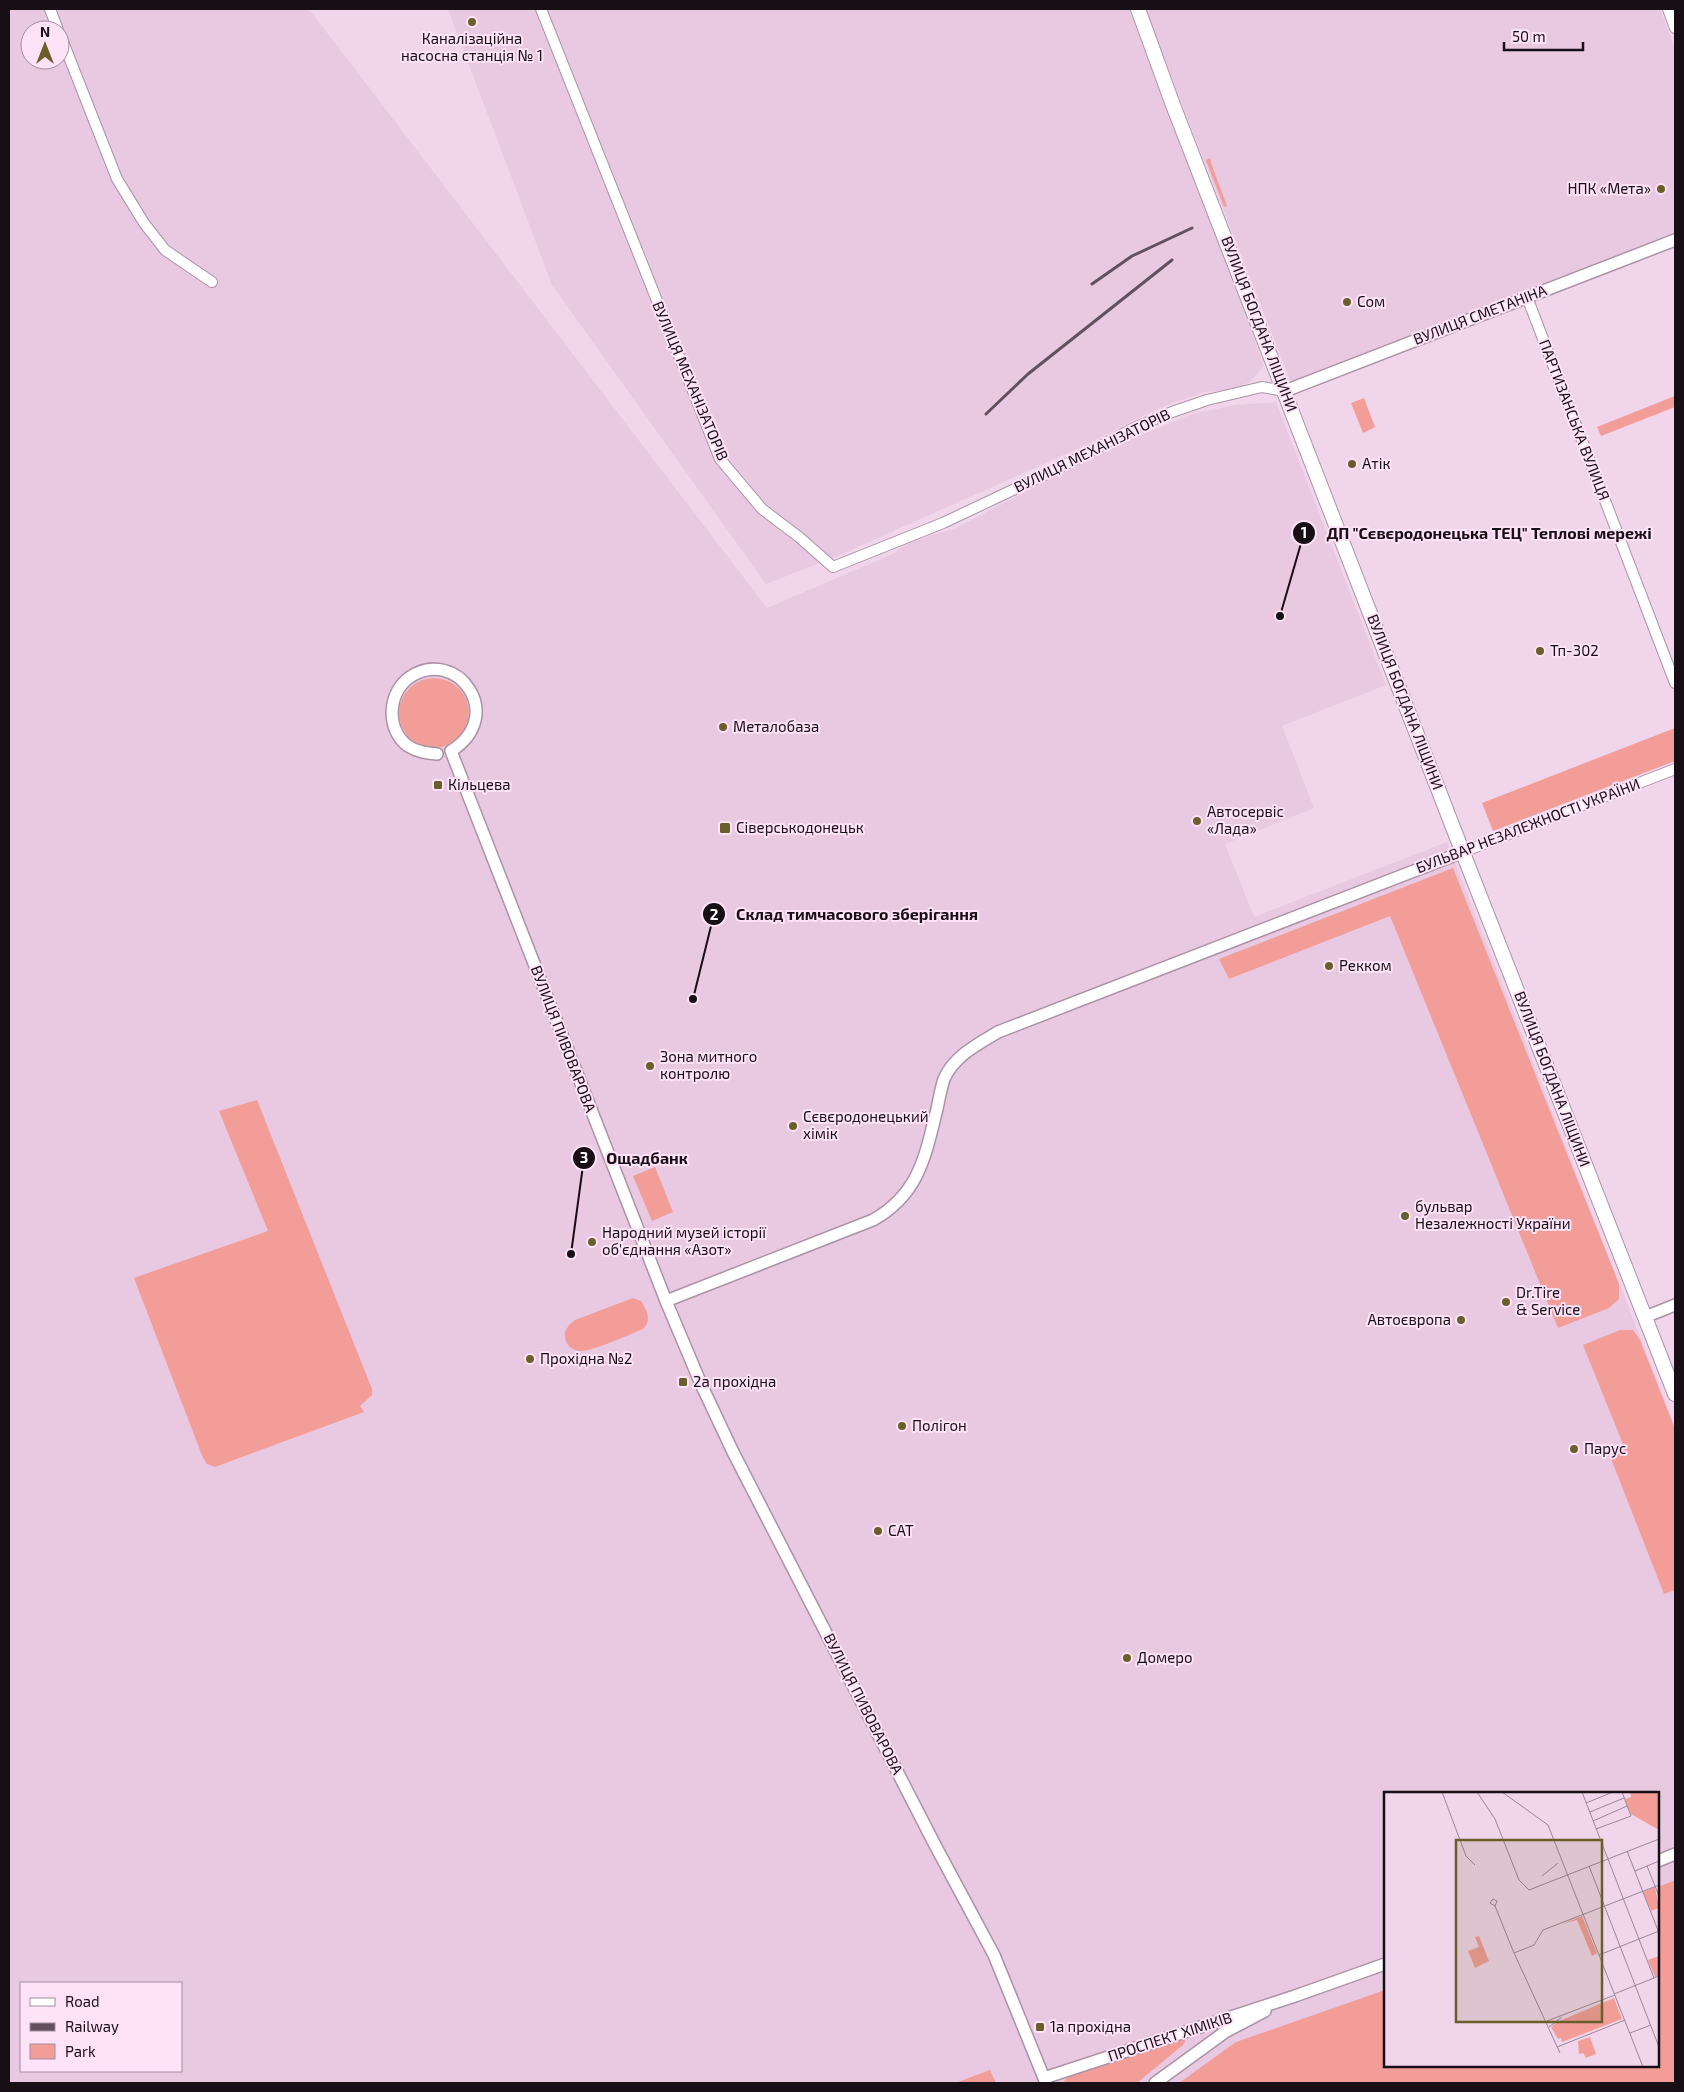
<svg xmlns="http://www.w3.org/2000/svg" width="1684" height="2092" viewBox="0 0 1684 2092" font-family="'Exo 2',sans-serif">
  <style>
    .built { fill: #e9c8e1; fill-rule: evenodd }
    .green { fill: #f39d99 }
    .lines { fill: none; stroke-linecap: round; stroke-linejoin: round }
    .minor-casing { stroke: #ac92a6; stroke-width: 12 }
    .tertiary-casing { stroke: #ac92a6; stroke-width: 14 }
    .secondary-casing { stroke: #ac92a6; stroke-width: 16 }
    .minor { stroke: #fff; stroke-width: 10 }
    .tertiary { stroke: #fff; stroke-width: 11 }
    .secondary { stroke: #fff; stroke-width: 14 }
    .rail { stroke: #60515d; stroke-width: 3 }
    .poi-dot { fill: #6a5e2b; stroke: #fee3f8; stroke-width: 2 }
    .labels { text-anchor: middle; stroke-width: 4; stroke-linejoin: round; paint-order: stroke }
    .poi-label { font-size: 15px; fill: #170e16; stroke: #fee3f8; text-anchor: start }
    .street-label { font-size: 15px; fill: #170e16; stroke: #fee3f8 }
    .inset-road { fill: none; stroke: #9a8696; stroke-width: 1 }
    .view { fill: #6a5e2b; fill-opacity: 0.15; stroke: #6a5e2b; stroke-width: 2.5 }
    .inset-edge { fill: none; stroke: #170e16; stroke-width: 2.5 }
    .leader { fill: none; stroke: #170e16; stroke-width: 2 }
    .callout-dot { fill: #170e16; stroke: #fee3f8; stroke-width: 2 }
    .mark-label { font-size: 15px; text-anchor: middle; font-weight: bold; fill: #fff }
    .callout-label { font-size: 16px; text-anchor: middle; font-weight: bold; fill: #170e16; stroke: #fee3f8; stroke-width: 4; stroke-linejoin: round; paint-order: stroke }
  </style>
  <rect width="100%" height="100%" fill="#f1d6eb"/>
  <path class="built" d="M9,9h300l458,599 128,-55 8,-7 11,-5 42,-13 156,-81 80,-33 43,-9 41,-3 110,283 -104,41 32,82 -89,36 29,73 193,-75 228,584v657h-1666zM30,30h30v30h-30zM1385,1793h273v273h-273zM21,1983h160v88h-160z
    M448,9h681l96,245 39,112 -14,16 -15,7 -30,3 -35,12 -28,12 -58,30 -249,111 -69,27 -214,-299z
    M1145,9h515l15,39v187l-383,150z"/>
  <path class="green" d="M1210,158l1,5 16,43 -3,1 -18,-47z
    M1675,396v11l-74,29 -4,-9z
    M1364,398l11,29 -12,6 -12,-30z
    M399 713a35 35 0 1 1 70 0a35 35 0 1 1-70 0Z
    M1675,728v33l-182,70 -11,-28z
    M1453,868l166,416v15l-10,9 -51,20 -168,-412 -161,63 -10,-20z
    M257,1100l115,289v6l-12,11 4,6 -149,55 -8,-3 -4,-6 -69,-180 134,-47 -49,-120z
    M655,1167l18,45 -21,9 -19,-45z
    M633,1298l8,3c6,9 11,20 2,28 -12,5 -52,23 -63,22 -11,-1 -16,-9 -15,-19l4,-7 6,-5z
    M1620,1330h13l7,10 35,89v161l-11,4 -54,-138 15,-7 -42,-104z
    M1675,1880v203h-496l57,-41 149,-52v76h273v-179z
    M1185,2038v4l-2,3 -46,38h-75l7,-7z
    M990,2070l6,13h-41z"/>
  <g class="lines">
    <defs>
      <path id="minor" d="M50,9l8,21
        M541,9l179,450 42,50 37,28 34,30 110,-44 112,-53 81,-43 36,-15 35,-12 55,-13 23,4
        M1668,9l7,19
        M60,34l57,145 27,44 21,27 47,32
        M1527,297l148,386
        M1463,852l212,-83"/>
      <path id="tertiary" d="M1285,391l390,-151
        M437,754c-10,-1 -20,-2 -29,-8 -22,-16 -21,-53 2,-69 46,-31 98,38 41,74l215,550 35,83 32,68 202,393 59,110 52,128
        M666,1301l207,-81c46,-26 52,-63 64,-111 2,-10 4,-21 7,-30 10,-23 34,-35 54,-47l465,-180
        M1645,1317l30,-12
        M1658,1861l17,-7
        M1044,2078l251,-82 90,-32
        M1155,2083l70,-51 40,-21"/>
      <path id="secondary" d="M1138,9l35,96 281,725 221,564"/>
    </defs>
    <use href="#minor" class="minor-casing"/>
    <use href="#tertiary" class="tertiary-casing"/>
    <use href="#secondary" class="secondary-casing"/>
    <use href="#minor" class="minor"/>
    <use href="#tertiary" class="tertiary"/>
    <use href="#secondary" class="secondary"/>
    <path class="rail" d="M1092,284l40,-28 60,-28
      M986,414l42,-40 144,-114"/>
  </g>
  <g class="poi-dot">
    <circle cx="472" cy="22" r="5"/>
    <circle cx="1661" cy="189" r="5"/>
    <circle cx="1347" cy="302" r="5"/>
    <circle cx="1352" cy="464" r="5"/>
    <circle cx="1540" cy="651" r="5"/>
    <circle cx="723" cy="727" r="5"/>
    <rect x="433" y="780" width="10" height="10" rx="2.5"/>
    <circle cx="1197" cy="821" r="5"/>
    <rect x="719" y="822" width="12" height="12" rx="2.5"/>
    <circle cx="1329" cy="966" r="5"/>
    <circle cx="650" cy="1066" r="5"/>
    <circle cx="793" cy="1126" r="5"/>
    <circle cx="1405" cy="1216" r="5"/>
    <circle cx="592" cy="1242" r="5"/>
    <circle cx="1506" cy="1302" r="5"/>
    <circle cx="1461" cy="1320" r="5"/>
    <circle cx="530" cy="1359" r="5"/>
    <rect x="678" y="1377" width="10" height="10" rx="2.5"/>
    <circle cx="902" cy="1426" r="5"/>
    <circle cx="1574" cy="1449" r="5"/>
    <circle cx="878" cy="1531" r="5"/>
    <circle cx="1127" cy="1658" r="5"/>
    <rect x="1035" y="2022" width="10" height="10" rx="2.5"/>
  </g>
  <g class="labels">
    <g class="poi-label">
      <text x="472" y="44" text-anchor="middle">Каналізаційна<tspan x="472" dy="17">насосна станція № 1</tspan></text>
      <text x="1651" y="194" text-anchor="end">НПК «Мета»</text>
      <text x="1357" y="307">Сом</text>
      <text x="1362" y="469">Атік</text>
      <text x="1550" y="656">Тп-302</text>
      <text x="733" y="732">Металобаза</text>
      <text x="448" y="790">Кільцева</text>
      <text x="1207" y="817">Автосервіс<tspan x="1207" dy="17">«Лада»</tspan></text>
      <text x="736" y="833">Сіверськодонецьк</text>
      <text x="1339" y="971">Рекком</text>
      <text x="660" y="1062">Зона митного<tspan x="660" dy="17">контролю</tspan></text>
      <text x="803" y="1122">Сєвєродонецький<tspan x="803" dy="17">хімік</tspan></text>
      <text x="1415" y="1212">бульвар<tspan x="1415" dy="17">Незалежності України</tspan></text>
      <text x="602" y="1238">Народний музей історії<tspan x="602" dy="17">об'єднання «Азот»</tspan></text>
      <text x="1516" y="1298">Dr.Tire<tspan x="1516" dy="17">&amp; Service</tspan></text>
      <text x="1451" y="1325" text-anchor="end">Автоєвропа</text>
      <text x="540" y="1364">Прохідна №2</text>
      <text x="693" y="1387">2а прохідна</text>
      <text x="912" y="1431">Полігон</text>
      <text x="1584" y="1454">Парус</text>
      <text x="888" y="1536">CAT</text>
      <text x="1137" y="1663">Домеро</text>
      <text x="1050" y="2032">1а прохідна</text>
    </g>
    <g class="street-label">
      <text transform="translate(1480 315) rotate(-21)" y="5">ВУЛИЦЯ СМЕТАНІНА</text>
      <text transform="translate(1259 324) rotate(69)" y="5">ВУЛИЦЯ БОГДАНА ЛІЩИНИ</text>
      <text transform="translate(690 381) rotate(67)" y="5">ВУЛИЦЯ МЕХАНІЗАТОРІВ</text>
      <text transform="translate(1574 420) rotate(69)" y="5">ПАРТИЗАНСЬКА ВУЛИЦЯ</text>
      <text transform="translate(1092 451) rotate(-26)" y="5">ВУЛИЦЯ МЕХАНІЗАТОРІВ</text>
      <text transform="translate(1405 702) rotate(69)" y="5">ВУЛИЦЯ БОГДАНА ЛІЩИНИ</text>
      <text transform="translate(1528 826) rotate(-21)" y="5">БУЛЬВАР НЕЗАЛЕЖНОСТІ УКРАЇНИ</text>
      <text transform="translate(563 1039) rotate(69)" y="5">ВУЛИЦЯ ПИВОВАРОВА</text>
      <text transform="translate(1552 1079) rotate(69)" y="5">ВУЛИЦЯ БОГДАНА ЛІЩИНИ</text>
      <text transform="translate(863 1704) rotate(63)" y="5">ВУЛИЦЯ ПИВОВАРОВА</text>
      <text transform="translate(1170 2037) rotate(-18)" y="5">ПРОСПЕКТ ХІМІКІВ</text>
    </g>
  </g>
  <g transform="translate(1384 1792)">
    <rect width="275" height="275" fill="#f1d6eb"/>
    <path d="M246,0h29v38l-28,-16 -6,-15 6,-2zM271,95l4,21 -8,3 -8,-19zM198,124l15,37 -5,3 -15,-36 -15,4zM95,144l10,25 -14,7 -7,-17 11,-4 -4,-10zM275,164v19l-4,2 -7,-17zM230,206l8,21 -60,23 -1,-4 -3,1 -7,-12 6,-5zM206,245l6,17 -10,4 -3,-5 -4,1 -1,-13z" fill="#f39d99"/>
    <path class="inset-road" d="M58,0l24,64 9,9M93,0l18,27 24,61 10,10 130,-51M118,0l46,33 95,242M198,0l72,186M202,11l27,-11M206,20l34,-14M209,29l34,-15M212,37l35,-13 -9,-24M243,59l32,82M205,74l70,181M263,74l12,30M251,79l24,-10M158,84l16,-13M111,114l-5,-3 3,-4 4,2 -2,5 19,47 46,100M130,161l20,-8 9,-15 116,-45M215,163l60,-24M230,202l45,-18M163,229l68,-26M165,235l13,-10M246,241l21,-8M173,255l68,-27"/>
    <path class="view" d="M72,48h146v182h-146z"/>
    <rect width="275" height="275" class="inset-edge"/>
  </g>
  <path class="leader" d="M1280 616L1304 533M693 999L714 914M571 1254L584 1158"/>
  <g class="callout-dot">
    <circle cx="1280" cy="616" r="5"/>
    <circle cx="693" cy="999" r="5"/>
    <circle cx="571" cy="1254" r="5"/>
    <circle cx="1304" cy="533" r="12"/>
    <circle cx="714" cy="914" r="12"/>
    <circle cx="584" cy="1158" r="12"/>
  </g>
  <g class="mark-label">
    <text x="1304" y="538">1</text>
    <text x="714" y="920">2</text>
    <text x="584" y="1163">3</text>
  </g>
  <g class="callout-label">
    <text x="1489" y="539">ДП "Сєвєродонецька ТЕЦ" Теплові мережі</text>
    <text x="857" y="920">Склад тимчасового зберігання</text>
    <text x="647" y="1164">Ощадбанк</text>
  </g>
  <rect width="1684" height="2092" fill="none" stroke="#170e16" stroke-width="20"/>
  <rect x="20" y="1982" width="162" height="90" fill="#fee3f8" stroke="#a28e9e"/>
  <rect x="30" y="1998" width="25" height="8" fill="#ffffff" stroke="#a28e9e"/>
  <text x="65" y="2007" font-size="15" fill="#170e16">Road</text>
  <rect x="30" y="2023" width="25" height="8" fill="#60515d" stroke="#a28e9e"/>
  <text x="65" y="2032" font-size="15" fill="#170e16">Railway</text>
  <rect x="30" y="2044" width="25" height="15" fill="#f39d99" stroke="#a28e9e"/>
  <text x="65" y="2057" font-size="15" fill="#170e16">Park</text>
  <g transform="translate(45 45)"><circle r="24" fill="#fee3f8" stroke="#a28e9e"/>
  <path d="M0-4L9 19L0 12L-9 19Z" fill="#6a5e2b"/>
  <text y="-8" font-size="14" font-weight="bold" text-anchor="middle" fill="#170e16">N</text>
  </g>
  <path d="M1504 42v8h79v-8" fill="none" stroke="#170e16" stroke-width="2.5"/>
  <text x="1512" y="42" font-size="15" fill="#170e16" stroke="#fee3f8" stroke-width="4" paint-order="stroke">50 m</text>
</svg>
